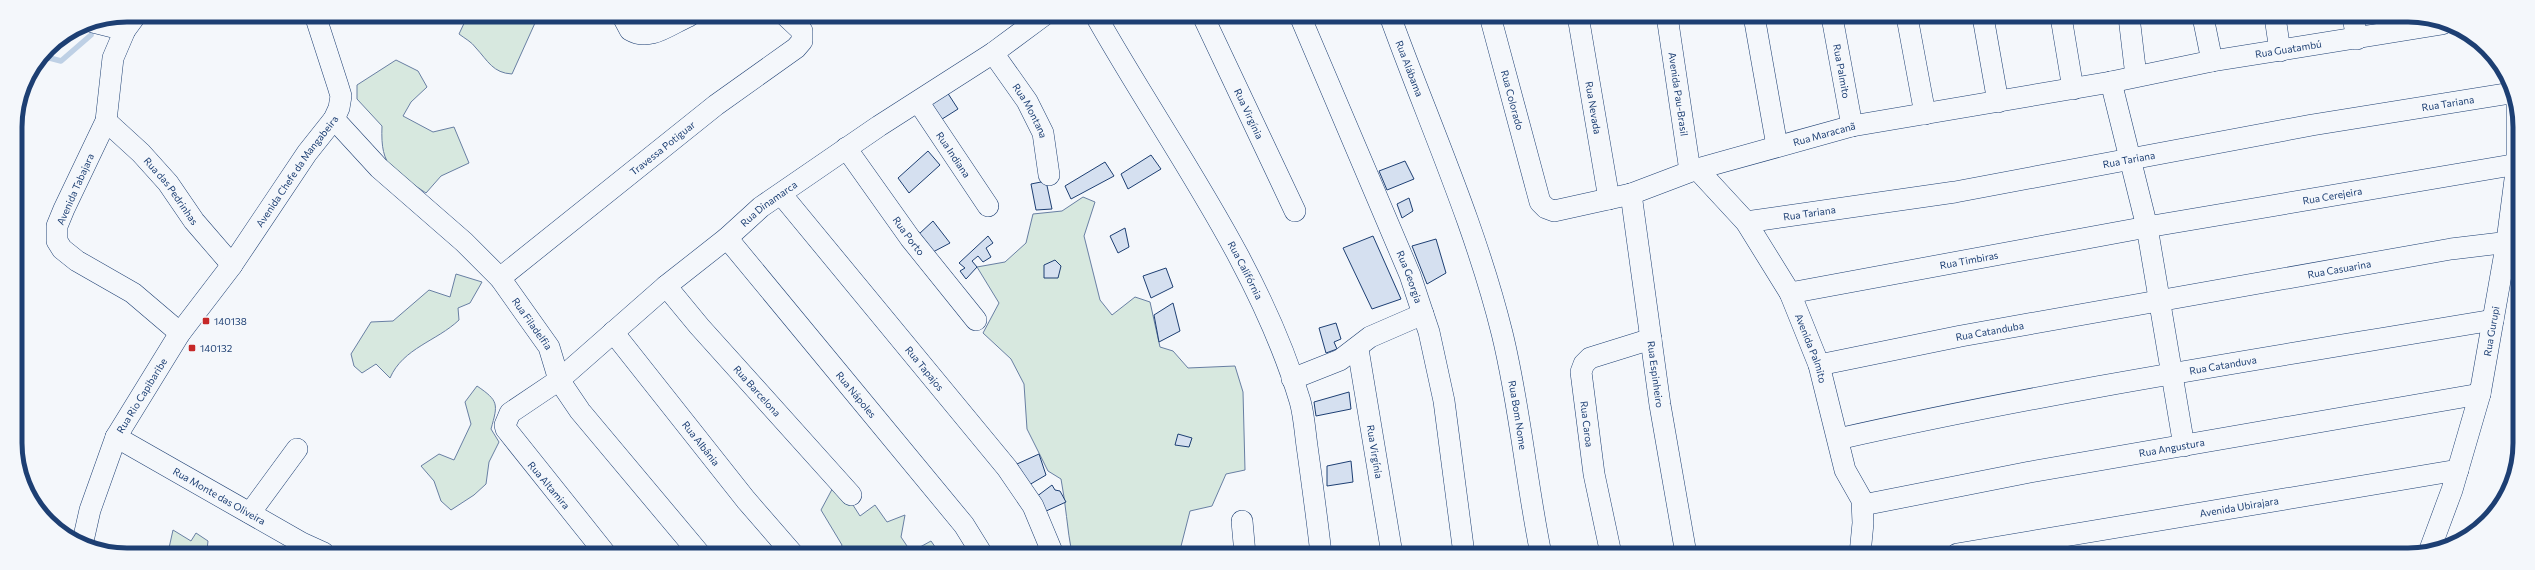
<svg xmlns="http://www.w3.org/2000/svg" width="2535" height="570" viewBox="0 0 2535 570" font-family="Commissioner,sans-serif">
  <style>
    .green { fill: #d7e8df; stroke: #687fa3 }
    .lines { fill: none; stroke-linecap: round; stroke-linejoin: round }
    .stream { stroke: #bed0e5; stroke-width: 5.5 }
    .building { fill: #d5e0f0; stroke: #1d3f73 }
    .minor-casing { stroke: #1d3f73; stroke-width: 22 }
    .minor { stroke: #f4f7fb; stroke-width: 21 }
    .poi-dot { fill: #c62828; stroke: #f4f7fb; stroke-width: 1.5 }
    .labels { text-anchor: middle; stroke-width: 3; stroke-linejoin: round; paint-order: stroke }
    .street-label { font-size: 10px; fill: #1d3f73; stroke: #f4f7fb }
    .poi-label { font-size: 10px; fill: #1d3f73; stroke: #f4f7fb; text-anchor: start }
    .rim { fill: none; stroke: #1d3f73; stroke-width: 5 }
  </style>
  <rect width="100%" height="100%" fill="#f4f7fb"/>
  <path class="green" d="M468,15h65l2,8 -23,51c-19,-1 -24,-13 -36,-26 -4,-6 -12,-10 -17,-14z
    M396,60l22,11 9,16 -16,15 -8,14 30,16 21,-5 15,36 -28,13 -15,17c-32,-22 -46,-24 -44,-67l-25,-27v-14z
    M1083,197l12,5 -11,34 16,64 12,15 23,-18 15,5 10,45 13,4 15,17 47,-2 8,26 2,78 -19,4 -14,32 -22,5 -11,43h-107c-5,-25 -6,-50 -11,-75l-13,-8 -21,-42 -3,-45 -13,-25 -28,-26 16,-30 -22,-36 28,-5 21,-19 7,-29 29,-3z
    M456,274l26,8 -12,21 -12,5 1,12c-22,21 -56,28 -69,58l-14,-14 -14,9 -8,-7 -3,-12 20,-32 22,-1 36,-31 21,7z
    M477,386c22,15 21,18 14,43l8,13 -10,20 -3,22 -12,11 -23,15 -10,-9 -7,-20 -13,-15 18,-12 15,6 17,-36 -6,-22z
    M837,480l23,36 15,-11 12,17 18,-7 -4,22 10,15 20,-11 9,13h-78l-4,-3 -2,2h-17l3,-8 -21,-35z
    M173,530l18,11 5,-8 12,8 -1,9 6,3h-57l13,-5z"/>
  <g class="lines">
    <path class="stream" d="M42,56l19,5 30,-26"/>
  </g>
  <path class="building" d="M947,92l11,17 -19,12 -9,-17z
    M928,151l12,14 -31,28 -11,-15z
    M1151,155l10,14 -33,20 -7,-15z
    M1405,161l9,18 -27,11 -8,-19z
    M1105,162l9,14 -43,23 -6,-13z
    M1046,181l6,28 -16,1 -5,-26z
    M1409,198l4,13 -11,7 -5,-14z
    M933,221l17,22 -17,9 -14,-18z
    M1125,228l4,19 -11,6 -8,-17z
    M988,236l5,7 -7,5 5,9 -8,5 -5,-6 -6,5 5,6 -11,12 -6,-8 5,-3 -6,-5z
    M1373,236l28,63 -29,10 -29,-61z
    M1436,239l10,34 -19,11 -15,-38z
    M1055,260l6,6 -3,12h-14v-13z
    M1166,268l7,19 -22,11 -8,-22z
    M1173,303l7,28 -21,11 -5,-27z
    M1336,323l5,16 -7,3 3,7 -11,4 -7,-25z
    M1349,392l2,17 -35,7 -2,-14z
    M1178,434l14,4 -3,9 -14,-2z
    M1039,454l7,21 -17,10 -12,-21z
    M1351,461l2,21 -26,4v-20z
    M1052,485l3,5 5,1 6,11 -22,10 -8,-15z"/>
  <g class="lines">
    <defs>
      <g id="minor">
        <path d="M136,15l-11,15 -12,28 -7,63 -42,88 -7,17v15l5,8 15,12 56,32 47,40"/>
        <path d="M622,15l8,15c20,12 40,-6 59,-14"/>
        <path id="s1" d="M1096,16c71,126 162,245 204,385 4,14 5,31 7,45 5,36 10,72 14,108"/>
        <path id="s2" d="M1203,16l92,195"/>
        <path id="s3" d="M1300,16l110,259 19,57 15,69 20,153"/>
        <path id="s4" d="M1390,16c38,105 85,208 112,317 18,73 24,148 39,221"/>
        <path id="s5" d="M1490,16l50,186 6,6 8,3 77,-17 66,-25 155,-43 259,-44 101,-21 230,-37"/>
        <path id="s6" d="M1578,16l31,183"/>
        <path id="s7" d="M1667,16l23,155"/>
        <path d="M1754,16l23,130"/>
        <path id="s8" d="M1832,17l20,109"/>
        <path d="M1907,17l18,97"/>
        <path d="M1983,17l15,85"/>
        <path d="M2061,17l12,72"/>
        <path d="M2129,17l7,59"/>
        <path d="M2203,17l9,44"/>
        <path d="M2275,17l5,34"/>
        <path d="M2353,17l4,22"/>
        <path d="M93,22l32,8"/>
        <path id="s9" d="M993,53l34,48 16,32 6,42"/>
        <path d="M2111,82l36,145 37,219"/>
        <path id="s10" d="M919,103l69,103"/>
        <path id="s11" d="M334,119l45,49 85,74 36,36 49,69 10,33 21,31 119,142"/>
        <path id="s12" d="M106,121l35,32 27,30 26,38 38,44"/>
        <path id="s13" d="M846,148l64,90 66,82"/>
        <path id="s14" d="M1697,169l49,53 44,71 29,72 26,105 17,30 1,23 -3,31"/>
        <path id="s15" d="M781,194l226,274 26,38 20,48"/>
        <path id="s16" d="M1631,194l29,211 26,149"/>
        <path id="s17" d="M1746,222l209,-30 357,-67 199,-32"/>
        <path id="s18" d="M727,238l237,287 18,29"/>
        <path id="s19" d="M500,278l216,-173 80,-57 6,-7v-10l-16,-15"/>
        <path id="s20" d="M666,286l33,40 152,169"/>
        <path id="s21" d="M1790,293l357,-66 371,-63"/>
        <path id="s22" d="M613,332l133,168 46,53"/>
        <path id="s23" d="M1358,349l34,205"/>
        <path id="s24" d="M1819,365l142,-29 490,-87 67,-8"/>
        <path d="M1292,379l48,-19 30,-23 53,-23"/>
        <path id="s25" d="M116,437l186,106 22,10"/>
        <path id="s26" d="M1838,439c216,-49 436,-82 655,-119"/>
        <path id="s27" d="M1863,505l167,-33 450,-78"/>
        <path d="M250,513l47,-64"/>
        <path d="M1242,521l3,33"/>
        <path id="s28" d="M83,541l7,-31 26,-73 64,-104 52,-68 75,-112 27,-34 5,-11 2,-12 -3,-10 -23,-71"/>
        <path id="s29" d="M2429,552l23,-62 28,-96 27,-153 10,-77v-60"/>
        <path id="s30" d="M605,553l-99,-124 -1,-4 5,-12 49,-33 107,-94 61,-48 34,-31 118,-81 114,-73 50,-37"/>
        <path d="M1611,554l-17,-80 -13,-102 3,-8 6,-6 61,-19"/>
        <path id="s31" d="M1957,554l501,-84"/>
      </g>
    </defs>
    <use href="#minor" class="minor-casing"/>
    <use href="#minor" class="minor"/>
  </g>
  <g class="poi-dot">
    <rect x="202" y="317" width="8" height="8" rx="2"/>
    <rect x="188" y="344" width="8" height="8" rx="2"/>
  </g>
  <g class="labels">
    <g class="street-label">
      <text dy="4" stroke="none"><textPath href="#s5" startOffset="963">Rua Guatambú</textPath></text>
      <text dy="4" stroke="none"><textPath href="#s4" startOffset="56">Rua Alábama</textPath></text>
      <text dy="4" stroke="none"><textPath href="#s8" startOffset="55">Rua Palmito</textPath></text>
      <text dy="4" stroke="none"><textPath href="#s7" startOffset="79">Avenida Pau-Brasil</textPath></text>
      <text dy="4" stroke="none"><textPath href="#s5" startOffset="87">Rua Colorado</textPath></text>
      <text dy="4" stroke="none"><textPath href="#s17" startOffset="712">Rua Tariana</textPath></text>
      <text dy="4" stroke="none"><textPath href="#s6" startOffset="93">Rua Nevada</textPath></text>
      <text dy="4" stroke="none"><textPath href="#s9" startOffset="69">Rua Montana</textPath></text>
      <text dy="4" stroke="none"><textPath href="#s2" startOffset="108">Rua Virgínia</textPath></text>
      <text dy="4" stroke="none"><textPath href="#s5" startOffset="491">Rua Maracanã</textPath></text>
      <text dy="4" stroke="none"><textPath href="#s19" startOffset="208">Travessa Potiguar</textPath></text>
      <text dy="4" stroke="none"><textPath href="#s10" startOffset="62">Rua Indiana</textPath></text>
      <text dy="4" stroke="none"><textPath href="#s17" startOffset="388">Rua Tariana</textPath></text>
      <text dy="4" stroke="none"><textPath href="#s28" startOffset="431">Avenida Chefe da Mangabeira</textPath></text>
      <text transform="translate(75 189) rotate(-66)" y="4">Avenida Tabajara</text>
      <text dy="4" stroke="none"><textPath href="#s12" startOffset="96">Rua das Pedrinhas</textPath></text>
      <text dy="4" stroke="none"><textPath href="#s21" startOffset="551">Rua Cerejeira</textPath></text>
      <text dy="4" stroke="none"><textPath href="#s30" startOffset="509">Rua Dinamarca</textPath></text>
      <text dy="4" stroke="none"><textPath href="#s17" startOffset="64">Rua Tariana</textPath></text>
      <text dy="4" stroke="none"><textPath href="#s13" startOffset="108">Rua Porto</textPath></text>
      <text dy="4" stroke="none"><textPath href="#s21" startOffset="182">Rua Timbiras</textPath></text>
      <text dy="4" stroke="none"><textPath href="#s24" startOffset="529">Rua Casuarina</textPath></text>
      <text dy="4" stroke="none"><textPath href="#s1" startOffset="295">Rua Califórnia</textPath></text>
      <text dy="4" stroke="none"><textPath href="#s3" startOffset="283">Rua Georgia</textPath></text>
      <text dy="4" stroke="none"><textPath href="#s11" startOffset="286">Rua Filadelfia</textPath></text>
      <text dy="4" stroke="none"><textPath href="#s29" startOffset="230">Rua Gurupi</textPath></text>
      <text dy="4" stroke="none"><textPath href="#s24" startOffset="174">Rua Catanduba</textPath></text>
      <text dy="4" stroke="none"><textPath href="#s14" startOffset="215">Avenida Palmito</textPath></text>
      <text dy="4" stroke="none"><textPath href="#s26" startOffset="392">Rua Catanduva</textPath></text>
      <text dy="4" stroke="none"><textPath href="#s15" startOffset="226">Rua Tapajos</textPath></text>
      <text dy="4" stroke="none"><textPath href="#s16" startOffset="182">Rua Espinheiro</textPath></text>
      <text dy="4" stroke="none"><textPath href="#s20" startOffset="139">Rua Barcelona</textPath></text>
      <text dy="4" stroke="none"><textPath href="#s28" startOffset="158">Rua Rio Capibaribe</textPath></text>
      <text dy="4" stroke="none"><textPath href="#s18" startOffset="203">Rua Nápoles</textPath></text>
      <text dy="4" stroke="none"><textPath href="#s4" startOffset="420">Rua Bom Nome</textPath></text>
      <text transform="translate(1587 424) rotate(83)" y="4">Rua Caroa</text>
      <text dy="4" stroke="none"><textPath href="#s22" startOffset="142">Rua Albânia</textPath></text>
      <text dy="4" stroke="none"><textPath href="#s27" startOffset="314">Rua Angustura</textPath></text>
      <text dy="4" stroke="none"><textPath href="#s23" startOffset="104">Rua Virgínia</textPath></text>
      <text transform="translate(549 485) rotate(50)" y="4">Rua Altamira</text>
      <text dy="4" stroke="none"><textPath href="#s25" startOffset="119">Rua Monte das Oliveira</textPath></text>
      <text dy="4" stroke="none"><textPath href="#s31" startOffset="286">Avenida Ubirajara</textPath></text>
    </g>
    <g class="poi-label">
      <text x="214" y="325">140138</text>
      <text x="200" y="352">140132</text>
    </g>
  </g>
  <path d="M0 0H2535V570H0ZM127 22H2408A105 105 0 0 1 2513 127V443A105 105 0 0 1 2408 548H127A105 105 0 0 1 22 443V127A105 105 0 0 1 127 22Z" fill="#f4f7fb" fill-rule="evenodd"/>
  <path class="rim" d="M127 22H2408A105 105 0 0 1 2513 127V443A105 105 0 0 1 2408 548H127A105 105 0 0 1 22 443V127A105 105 0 0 1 127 22Z"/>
</svg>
